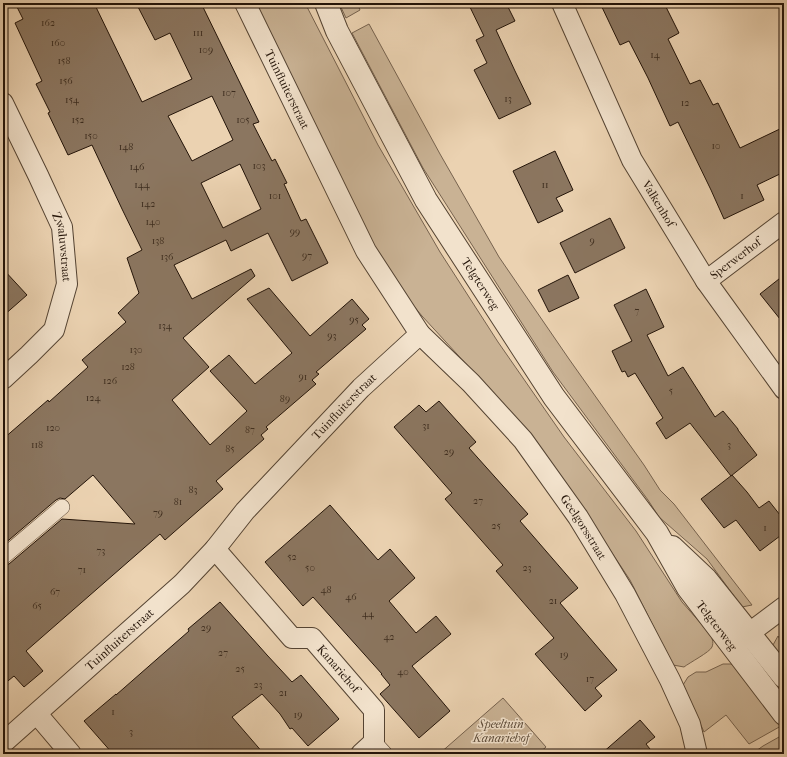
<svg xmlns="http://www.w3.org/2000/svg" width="787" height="757" viewBox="0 0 787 757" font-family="'IM FELL French Canon',serif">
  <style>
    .green { fill: #c9b294; stroke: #76624e }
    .building { fill: #8b7660; stroke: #221308; fill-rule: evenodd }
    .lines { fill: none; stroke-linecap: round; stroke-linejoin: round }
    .pedestrian-casing { stroke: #544332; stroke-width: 16 }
    .minor-casing { stroke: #544332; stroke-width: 22 }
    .tertiary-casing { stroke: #544332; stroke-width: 24 }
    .pedestrian { stroke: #f2e2cc; stroke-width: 15 }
    .minor { stroke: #f2e2cc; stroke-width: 20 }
    .tertiary { stroke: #f2e2cc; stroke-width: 22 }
    .labels { text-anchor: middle; stroke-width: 3; stroke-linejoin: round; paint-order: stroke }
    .number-label { font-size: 10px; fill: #3c2c1e }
    .street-label { font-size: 12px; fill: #221308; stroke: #f2e2cc }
    .park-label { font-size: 12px; font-style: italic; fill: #5c4b39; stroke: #f2e2cc }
  </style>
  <rect width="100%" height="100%" fill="#ebd2b1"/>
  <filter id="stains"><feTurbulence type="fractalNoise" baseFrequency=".005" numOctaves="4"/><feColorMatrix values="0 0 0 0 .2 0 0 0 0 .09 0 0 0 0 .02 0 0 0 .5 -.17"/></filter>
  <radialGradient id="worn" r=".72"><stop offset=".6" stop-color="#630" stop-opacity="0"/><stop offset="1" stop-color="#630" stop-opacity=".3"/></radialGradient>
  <path class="green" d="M254,3h51l73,142 62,107 58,90 66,95 72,94 46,71 28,32c2,4 4,8 2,13 -2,5 -23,16 -28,20l-11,-2 -43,-85 -60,-90 -67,-86 -81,-88 -23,-28 -30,-51z
    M339,3h18l3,7 -14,8z
    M369,24l71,130 59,103 70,102 75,106 16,25 14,14 78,101 -10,2 -35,-48 -48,-42 -11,-17 -95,-128 -130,-204 -71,-135z
    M778,636l6,9v15l-11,-15z
    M723,664h8l4,2 46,60 -32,18 -23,-29 -22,17 -21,-47 5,-8 8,-5h10z
    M503,698l43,49 -8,7h-99z
    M779,737l5,7v10h-25l-3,-3 7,-5z"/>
  <path class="building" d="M15,3h79l48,99 50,-23 -22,-46 -15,7 -19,-37h65l58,119 -6,2 19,37 3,-2 12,24 -3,1 17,37 5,-2 22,44 -36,18 -24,-48 -37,18 -5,-11 -52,25 18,34 59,-30 4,7 -72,62 26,29 -37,33 38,45 37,-34 -37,-40 19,-16 26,29 37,-31 -45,-54 22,-11 41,48 42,-37 17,20 -7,6 4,4 -50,43 3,2 -7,6 4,4 -50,43 2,2 -7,6 3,4 -48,42 7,8 -58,51 -5,-6 -134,117 17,20 -19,16 -10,-11 -11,9v-119l6,-2 53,-45 73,5 -42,-49 -28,24 -5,-1 -4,2 -53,45v-106l45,-39 1,2 39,-35 -6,-7 44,-38 -8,-9 21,-20 -12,-35 15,-8 -20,-41 -30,-64 -24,10 -20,-42 2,-1 -14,-28 6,-3 -27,-58 8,-4zM212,96l21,44 -41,21 -24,-45zM240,164l21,45 -38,19 -22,-45z
    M468,3h38l9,18 -19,9 19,41 16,33 -32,15 -25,-49 13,-7 -11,-23 8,-4z
    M600,3h64l15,30 -11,6 22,45 10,-4 13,25 5,-2 22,45 44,-21v45l-27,13 7,15 -40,19 -13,-29 -33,-68 -8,4 -22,-48 -19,-37 -9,4z
    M555,151l18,39 -17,8 7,13 -25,12 -25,-52z
    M610,218l15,30 -50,25 -15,-30z
    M3,269l24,26 -24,21z
    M568,275l11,23 -30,14 -11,-22z
    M784,275v49l-24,-30z
    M646,289l18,38 -17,8 21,41 15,-9 32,50 8,-6 15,18v1l19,25 -26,21 -41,-53 -24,16 -10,-16 7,-5 -28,-45 -7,4 -3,-6 -3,1 -10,-21 20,-10 -18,-36z
    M439,401l37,41 -7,6 59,66 -8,7 58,67 -18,15 57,67 -22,18 7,8 -17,15 -50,-57 19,-16 -58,-67 7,-6 -58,-66 7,-6 -58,-66 25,-22 7,7z
    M732,475l15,17 12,16 10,-7 15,19v13l-24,18 -24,-31 -12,8 -23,-29z
    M330,505l48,55 12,-11 25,29 -26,23 27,32 20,-17 15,18 -39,32 38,45 -31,27 -39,-44 10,-9 -9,-11h1l-69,-77 -10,9 -38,-44z
    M220,602l47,53 25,27 9,-7 38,44 -31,27 -16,-18 -2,1 -10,-15 -18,-20 -30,23 32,37h-151l-29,-33 32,-27v1l73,-64 -1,-2z
    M640,720l15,17 -9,7 8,10h-53z"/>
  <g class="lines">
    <defs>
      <path id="pedestrian" d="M3,557l59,-50
        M374,742l11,12"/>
      <g id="minor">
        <path id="s1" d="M245,3l121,248 54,83 51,49 52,57 55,77 47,77 45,86 20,44 7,30"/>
        <path id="s2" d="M562,3l70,157 74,121 78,108"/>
        <path id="s3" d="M3,103l35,72 24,52 5,57 -13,46 -25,25 -26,24"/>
        <path id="s4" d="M706,281l78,-59"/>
        <path id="s5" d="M215,549l77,89h20l62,72v32l-13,12"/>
        <path d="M736,643l48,-36"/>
        <path d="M37,714l34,40"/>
        <path id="s6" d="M3,743l179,-159 33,-35 30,-38 116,-123 59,-54"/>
      </g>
      <g id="tertiary">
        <path id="s7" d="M326,3l11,28 89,169 128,197 103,136 31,55 96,126"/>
        <path d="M672,547l34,32 78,98"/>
      </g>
    </defs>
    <use href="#pedestrian" class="pedestrian-casing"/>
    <use href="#minor" class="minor-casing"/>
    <use href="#tertiary" class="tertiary-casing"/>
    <use href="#pedestrian" class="pedestrian"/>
    <use href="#minor" class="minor"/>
    <use href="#tertiary" class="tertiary"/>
  </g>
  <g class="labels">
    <g class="number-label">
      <text x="48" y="26">162</text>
      <text x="198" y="36">111</text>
      <text x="58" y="46">160</text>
      <text x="206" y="53">109</text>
      <text x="655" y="58">14</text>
      <text x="64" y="64">158</text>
      <text x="66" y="84">156</text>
      <text x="229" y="96">107</text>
      <text x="508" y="102">13</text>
      <text x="72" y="103">154</text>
      <text x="685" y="106">12</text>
      <text x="78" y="123">152</text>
      <text x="243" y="123">105</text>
      <text x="91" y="139">150</text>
      <text x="716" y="149">10</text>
      <text x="126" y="150">148</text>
      <text x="259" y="169">103</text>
      <text x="137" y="170">146</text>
      <text x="142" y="188">144</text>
      <text x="545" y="188">11</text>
      <text x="275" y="199">101</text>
      <text x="742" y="199">1</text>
      <text x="148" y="207">142</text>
      <text x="153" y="225">140</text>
      <text x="295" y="235">99</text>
      <text x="158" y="244">138</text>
      <text x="592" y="244">9</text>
      <text x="307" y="259">97</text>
      <text x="167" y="260">136</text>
      <text x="637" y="314">7</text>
      <text x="354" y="323">95</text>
      <text x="165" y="329">134</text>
      <text x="332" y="339">93</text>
      <text x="136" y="353">130</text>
      <text x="128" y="370">128</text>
      <text x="303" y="380">91</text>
      <text x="110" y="384">126</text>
      <text x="671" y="394">5</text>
      <text x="93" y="401">124</text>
      <text x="285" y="402">89</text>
      <text x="426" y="429">31</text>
      <text x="53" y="431">120</text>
      <text x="250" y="433">87</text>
      <text x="37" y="448">118</text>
      <text x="729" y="448">3</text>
      <text x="230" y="452">85</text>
      <text x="449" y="455">29</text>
      <text x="193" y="493">83</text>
      <text x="478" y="504">27</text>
      <text x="178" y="505">81</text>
      <text x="158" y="516">79</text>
      <text x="496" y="529">25</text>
      <text x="765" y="531">1</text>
      <text x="101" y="554">73</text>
      <text x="292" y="560">52</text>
      <text x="310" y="571">50</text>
      <text x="527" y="571">23</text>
      <text x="82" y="573">71</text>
      <text x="326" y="593">48</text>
      <text x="55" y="595">67</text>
      <text x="351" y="600">46</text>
      <text x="553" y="604">21</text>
      <text x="37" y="609">65</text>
      <text x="368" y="617">44</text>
      <text x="206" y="631">29</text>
      <text x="389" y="640">42</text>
      <text x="223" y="656">27</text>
      <text x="564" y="658">19</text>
      <text x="240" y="672">25</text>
      <text x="403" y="675">40</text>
      <text x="590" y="682">17</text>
      <text x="258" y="688">23</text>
      <text x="283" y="696">21</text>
      <text x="113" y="715">1</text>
      <text x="298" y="718">19</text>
      <text x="131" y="735">3</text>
    </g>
    <g class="street-label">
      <text dy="4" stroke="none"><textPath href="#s1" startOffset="96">Tuinfluiterstraat</textPath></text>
      <text dy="4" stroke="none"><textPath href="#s2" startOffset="223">Valkenhof</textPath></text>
      <text dy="4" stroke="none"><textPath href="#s3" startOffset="157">Zwaluwstraat</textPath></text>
      <text dy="4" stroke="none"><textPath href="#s4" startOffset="37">Sperwerhof</textPath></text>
      <text dy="4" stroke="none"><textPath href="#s7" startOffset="321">Telgterweg</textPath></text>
      <text dy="4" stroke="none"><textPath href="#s6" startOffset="480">Tuinfluiterstraat</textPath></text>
      <text dy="4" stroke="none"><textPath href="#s1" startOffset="629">Geelgorsstraat</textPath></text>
      <text dy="4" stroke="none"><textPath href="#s7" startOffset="737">Telgterweg</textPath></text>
      <text dy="4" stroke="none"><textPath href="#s6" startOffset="156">Tuinfluiterstraat</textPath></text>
      <text dy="4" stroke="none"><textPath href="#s5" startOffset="178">Kanariehof</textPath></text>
    </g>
    <g class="park-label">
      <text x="501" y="728">Speeltuin<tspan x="501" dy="14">Kanariehof</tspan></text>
    </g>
  </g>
  <rect width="787" height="757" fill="none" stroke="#ebd2b1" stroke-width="16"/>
  <rect x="4" y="4" width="779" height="749" fill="none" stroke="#221308" stroke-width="2"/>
  <rect x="8" y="8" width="771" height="741" fill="none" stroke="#221308"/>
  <rect width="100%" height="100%" filter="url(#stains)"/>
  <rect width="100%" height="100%" fill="url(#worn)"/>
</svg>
